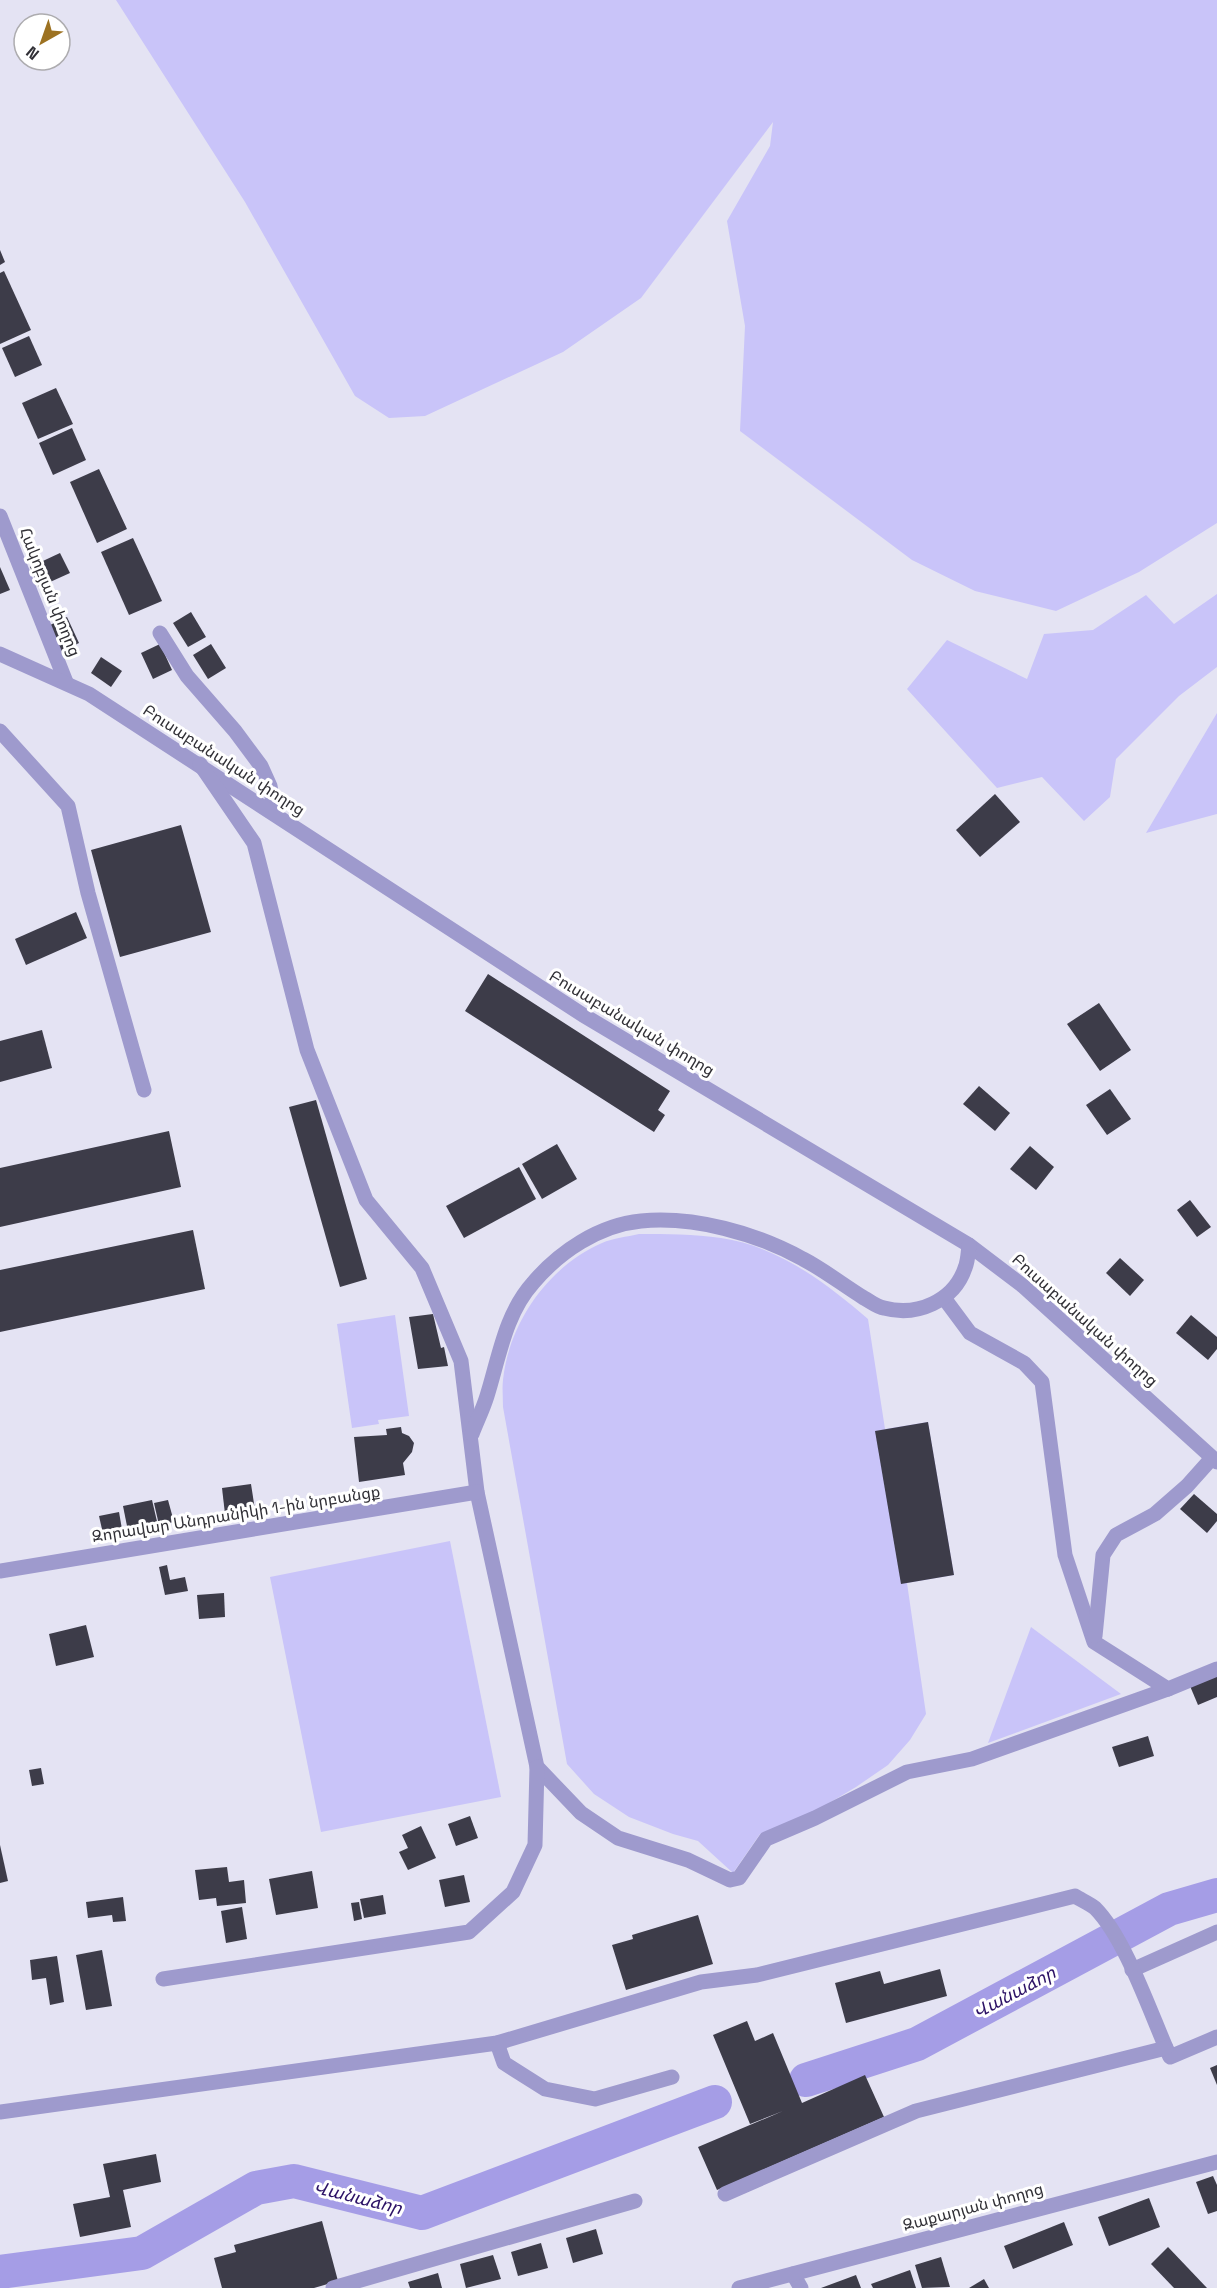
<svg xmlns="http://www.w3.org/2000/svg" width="1217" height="2288" font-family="'Space Grotesk','Noto Sans Armenian',sans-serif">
	<rect width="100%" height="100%" fill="#e4e3f3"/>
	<!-- green -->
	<g fill="#c9c4f9">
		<path d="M116,0H1217V523L1139,572L1056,611L975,591L912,560L740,431L745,326L727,221L770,146L773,122L641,298L563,352L425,416L389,418L355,396L245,202Z"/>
		<path d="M1217,594V667L1179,696L1116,759L1110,797L1084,821L1042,777L997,788L907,689L947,640L1027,679L1044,634L1093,630L1146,595L1174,624Z"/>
		<path d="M1217,713V814L1146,833Z"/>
		<path d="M639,1234C666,1234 694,1234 721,1238C778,1246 826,1283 868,1319L885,1429L928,1422L954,1575L907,1583L926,1714L910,1740L888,1765L856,1787L814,1812L760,1834L733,1873L698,1841L673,1834L629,1817L594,1794L567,1764L503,1407C503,1398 502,1388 503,1380C509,1322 549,1266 602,1243C613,1238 627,1237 639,1234Z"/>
		<path d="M395,1315L409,1416L378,1420L379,1424L352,1428L337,1324Z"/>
		<path d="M450,1541L501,1797L321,1832L270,1577Z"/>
		<path d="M1031,1627L1121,1694L988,1743Z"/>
	</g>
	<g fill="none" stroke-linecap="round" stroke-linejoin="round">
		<!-- river -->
		<g stroke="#a59de6" stroke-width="34">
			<path d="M806,2080L917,2044L1169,1909L1217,1895"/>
			<path d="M0,2272L142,2253L256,2188L294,2181L422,2213L715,2102"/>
		</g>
	</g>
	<!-- building -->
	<g fill="#3d3c49">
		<path d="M0,250L5,262L0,265Z"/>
		<path d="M4,271L31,330L0,344V273Z"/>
		<path d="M29,336L42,365L15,377L2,348Z"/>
		<path d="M56,388L73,424L38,439L22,403Z"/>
		<path d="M72,428L86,460L53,475L39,443Z"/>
		<path d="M99,469L127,529L97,543L70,482Z"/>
		<path d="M133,538L162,601L129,615L101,552Z"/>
		<path d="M60,553L70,573L39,587L30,567Z"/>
		<path d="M0,567L10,590L0,594Z"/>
		<path d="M191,612L206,637L188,647L173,623Z"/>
		<path d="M67,617L79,643L60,652L48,626Z"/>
		<path d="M160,644L172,670L153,679L141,653Z"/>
		<path d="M211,644L226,668L208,679L193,655Z"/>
		<path d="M101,657L122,671L111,687L91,673Z"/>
		<path d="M995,794L1020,822L980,857L956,830Z"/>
		<path d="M181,825L211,932L120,957L91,850Z"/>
		<path d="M76,912L87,938L26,965L15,939Z"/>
		<path d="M488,974L670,1091L658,1110L665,1115L654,1132L465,1011Z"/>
		<path d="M1099,1003L1131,1050L1100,1071L1067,1024Z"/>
		<path d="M42,1030L52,1068L0,1082V1041Z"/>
		<path d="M979,1086L1010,1113L995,1131L963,1104Z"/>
		<path d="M1110,1089L1131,1119L1107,1135L1086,1105Z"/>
		<path d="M316,1100L367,1279L340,1287L289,1107Z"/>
		<path d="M169,1131L181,1187L0,1227V1168Z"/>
		<path d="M557,1144L577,1179L542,1199L522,1164Z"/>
		<path d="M1030,1146L1054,1167L1036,1190L1010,1169Z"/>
		<path d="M519,1167L536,1199L464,1238L446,1206Z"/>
		<path d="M1190,1200L1211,1227L1197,1237L1177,1210Z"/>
		<path d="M193,1230L205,1289L0,1332V1270Z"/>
		<path d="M1120,1258L1144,1280L1130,1296L1106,1273Z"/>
		<path d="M433,1314L441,1348L444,1347L448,1366L418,1369L409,1317Z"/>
		<path d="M1191,1315L1217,1337V1349L1208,1360L1176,1333Z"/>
		<path d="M928,1422L954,1575L901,1584L875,1431Z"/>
		<path d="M401,1427L402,1433L409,1436L414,1443L412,1452L403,1463L405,1475L359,1482L354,1437L387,1435L386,1429Z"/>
		<path d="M251,1484L255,1510L225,1514L222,1488Z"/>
		<path d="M1194,1494L1217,1514V1521L1207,1533L1180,1509Z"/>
		<path d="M152,1500L159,1530L129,1536L123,1506Z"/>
		<path d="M168,1500L174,1522L159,1525L154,1503Z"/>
		<path d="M119,1512L123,1535L104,1538L99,1516Z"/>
		<path d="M167,1565L170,1580L185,1577L188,1591L165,1595L159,1567Z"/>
		<path d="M224,1593L225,1617L199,1619L197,1595Z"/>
		<path d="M86,1625L94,1657L56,1666L49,1634Z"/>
		<path d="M1217,1675V1697L1198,1705L1190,1686Z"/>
		<path d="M1148,1736L1154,1756L1119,1767L1112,1747Z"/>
		<path d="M41,1768L44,1784L32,1786L29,1770Z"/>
		<path d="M470,1816L478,1838L456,1846L448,1824Z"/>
		<path d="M421,1826L436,1858L408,1870L399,1852L408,1848L402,1835Z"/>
		<path d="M0,1845L8,1881L0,1883Z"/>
		<path d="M227,1867L229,1882L244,1880L246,1903L217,1906L216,1898L199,1900L195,1870Z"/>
		<path d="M312,1871L318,1908L276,1915L269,1879Z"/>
		<path d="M464,1875L470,1902L445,1907L439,1880Z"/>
		<path d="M383,1895L386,1914L364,1918L360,1899Z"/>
		<path d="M123,1897L126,1921L113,1922L112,1915L88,1918L86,1902Z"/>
		<path d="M359,1902L362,1919L354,1921L351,1903Z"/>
		<path d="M242,1907L247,1939L226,1943L221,1911Z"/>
		<path d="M698,1915L713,1964L626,1990L612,1945L633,1939L632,1935Z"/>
		<path d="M102,1950L112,2006L86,2010L76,1955Z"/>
		<path d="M57,1956L64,2002L50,2005L46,1978L32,1980L30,1960Z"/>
		<path d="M940,1969L947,1996L846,2023L835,1983L880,1971L884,1984Z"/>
		<path d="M747,2021L755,2041L773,2033L802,2103L865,2075L884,2117L717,2190L698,2147L783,2111L750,2124L713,2035Z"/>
		<path d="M1217,2065V2085L1210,2068Z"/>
		<path d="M156,2154L161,2182L123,2190L131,2227L80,2237L73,2204L110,2197L103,2164Z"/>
		<path d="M1213,2176L1217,2185V2211L1208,2214L1196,2182Z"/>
		<path d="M1149,2198L1160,2227L1109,2246L1098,2217Z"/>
		<path d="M322,2221L338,2281L314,2288H222L214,2258L236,2252L234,2245Z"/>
		<path d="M1064,2222L1073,2245L1013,2269L1004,2246Z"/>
		<path d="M596,2229L603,2254L573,2263L566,2238Z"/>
		<path d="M541,2243L548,2268L518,2276L511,2252Z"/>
		<path d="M1168,2247L1207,2288H1174L1151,2264Z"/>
		<path d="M493,2255L501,2279L466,2288L460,2264Z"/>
		<path d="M941,2257L950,2287L922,2288L915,2265Z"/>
		<path d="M910,2270L916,2288H873L871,2284Z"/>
		<path d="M438,2273L442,2288H410L408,2282Z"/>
		<path d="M856,2275L861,2288H821Z"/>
		<path d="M984,2279L989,2288H969Z"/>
	</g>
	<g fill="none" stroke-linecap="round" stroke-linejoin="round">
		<!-- minor -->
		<g stroke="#9e9acd" stroke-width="15">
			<path d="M0,516L66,682"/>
			<path d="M160,633L187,676L235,731L261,766L270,786L275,814"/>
			<path d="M0,654L89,694L583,1015L969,1245L1023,1286L1217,1462"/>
			<path d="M0,731L68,806L88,893L144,1090"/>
			<path d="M200,764L254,843L307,1050L366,1200L422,1268L461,1361L477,1492L537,1767L581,1813L618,1838L688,1860L730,1880L739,1878L766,1839L815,1818L907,1772L972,1759L1168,1689"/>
			<path d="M944,1298L970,1333L1024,1363L1042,1382L1065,1555L1094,1642L1168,1689L1217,1669"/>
			<path d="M472,1434C477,1421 483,1409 487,1396C499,1358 505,1314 533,1283C559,1252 599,1225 641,1221C694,1216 756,1233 803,1259C824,1270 843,1285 864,1298C870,1301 877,1307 884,1308C917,1317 954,1301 965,1268C968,1261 968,1253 969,1245"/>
			<path d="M0,1571L477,1492"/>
			<path d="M1095,1636L1103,1555L1116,1535L1155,1514L1187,1486L1212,1458"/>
			<path d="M1132,1970L1217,1932"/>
			<path d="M163,1979L469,1932L513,1892L535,1845L537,1767"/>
			<path d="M497,2043L504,2063L545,2089L595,2099L672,2077"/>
			<path d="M0,2112L497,2043L701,1982L757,1975L1075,1896C1081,1900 1089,1903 1095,1908C1126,1939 1151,2015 1170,2057L1217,2037"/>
			<path d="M725,2194L916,2111L1166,2048"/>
			<path d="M793,2274L801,2288"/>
			<path d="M333,2288L635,2201"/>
			<path d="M739,2288L1217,2162"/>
		</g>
	</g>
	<g text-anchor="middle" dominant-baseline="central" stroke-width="6" stroke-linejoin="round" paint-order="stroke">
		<!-- street labels -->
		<g font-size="16" fill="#313036" stroke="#fff">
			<text transform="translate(50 592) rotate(68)">Հակոբյան փողոց</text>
			<text transform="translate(224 760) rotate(33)">Բուսաբանական փողոց</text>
			<text transform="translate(632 1023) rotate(31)">Բուսաբանական փողոց</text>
			<text transform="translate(1085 1320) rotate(42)">Բուսաբանական փողոց</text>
			<text transform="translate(236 1514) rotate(-9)">Զորավար Անդրանիկի 1-ին նրբանցք</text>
			<text transform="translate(973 2207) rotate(-15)">Զաքարյան փողոց</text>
		</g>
		<!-- water labels -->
		<g font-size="18" font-style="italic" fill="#2b1165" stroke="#fff">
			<text transform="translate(1014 1992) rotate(-28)">Վանաձոր</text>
			<text transform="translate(358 2197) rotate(14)">Վանաձոր</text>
		</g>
	</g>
	<!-- north arrow -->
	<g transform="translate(42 42) rotate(220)"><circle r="28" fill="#ffffff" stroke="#adacaf" stroke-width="1.5"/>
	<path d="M0-4.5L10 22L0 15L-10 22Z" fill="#9d7222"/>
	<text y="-9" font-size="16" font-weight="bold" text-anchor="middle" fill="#313036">N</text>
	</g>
</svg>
